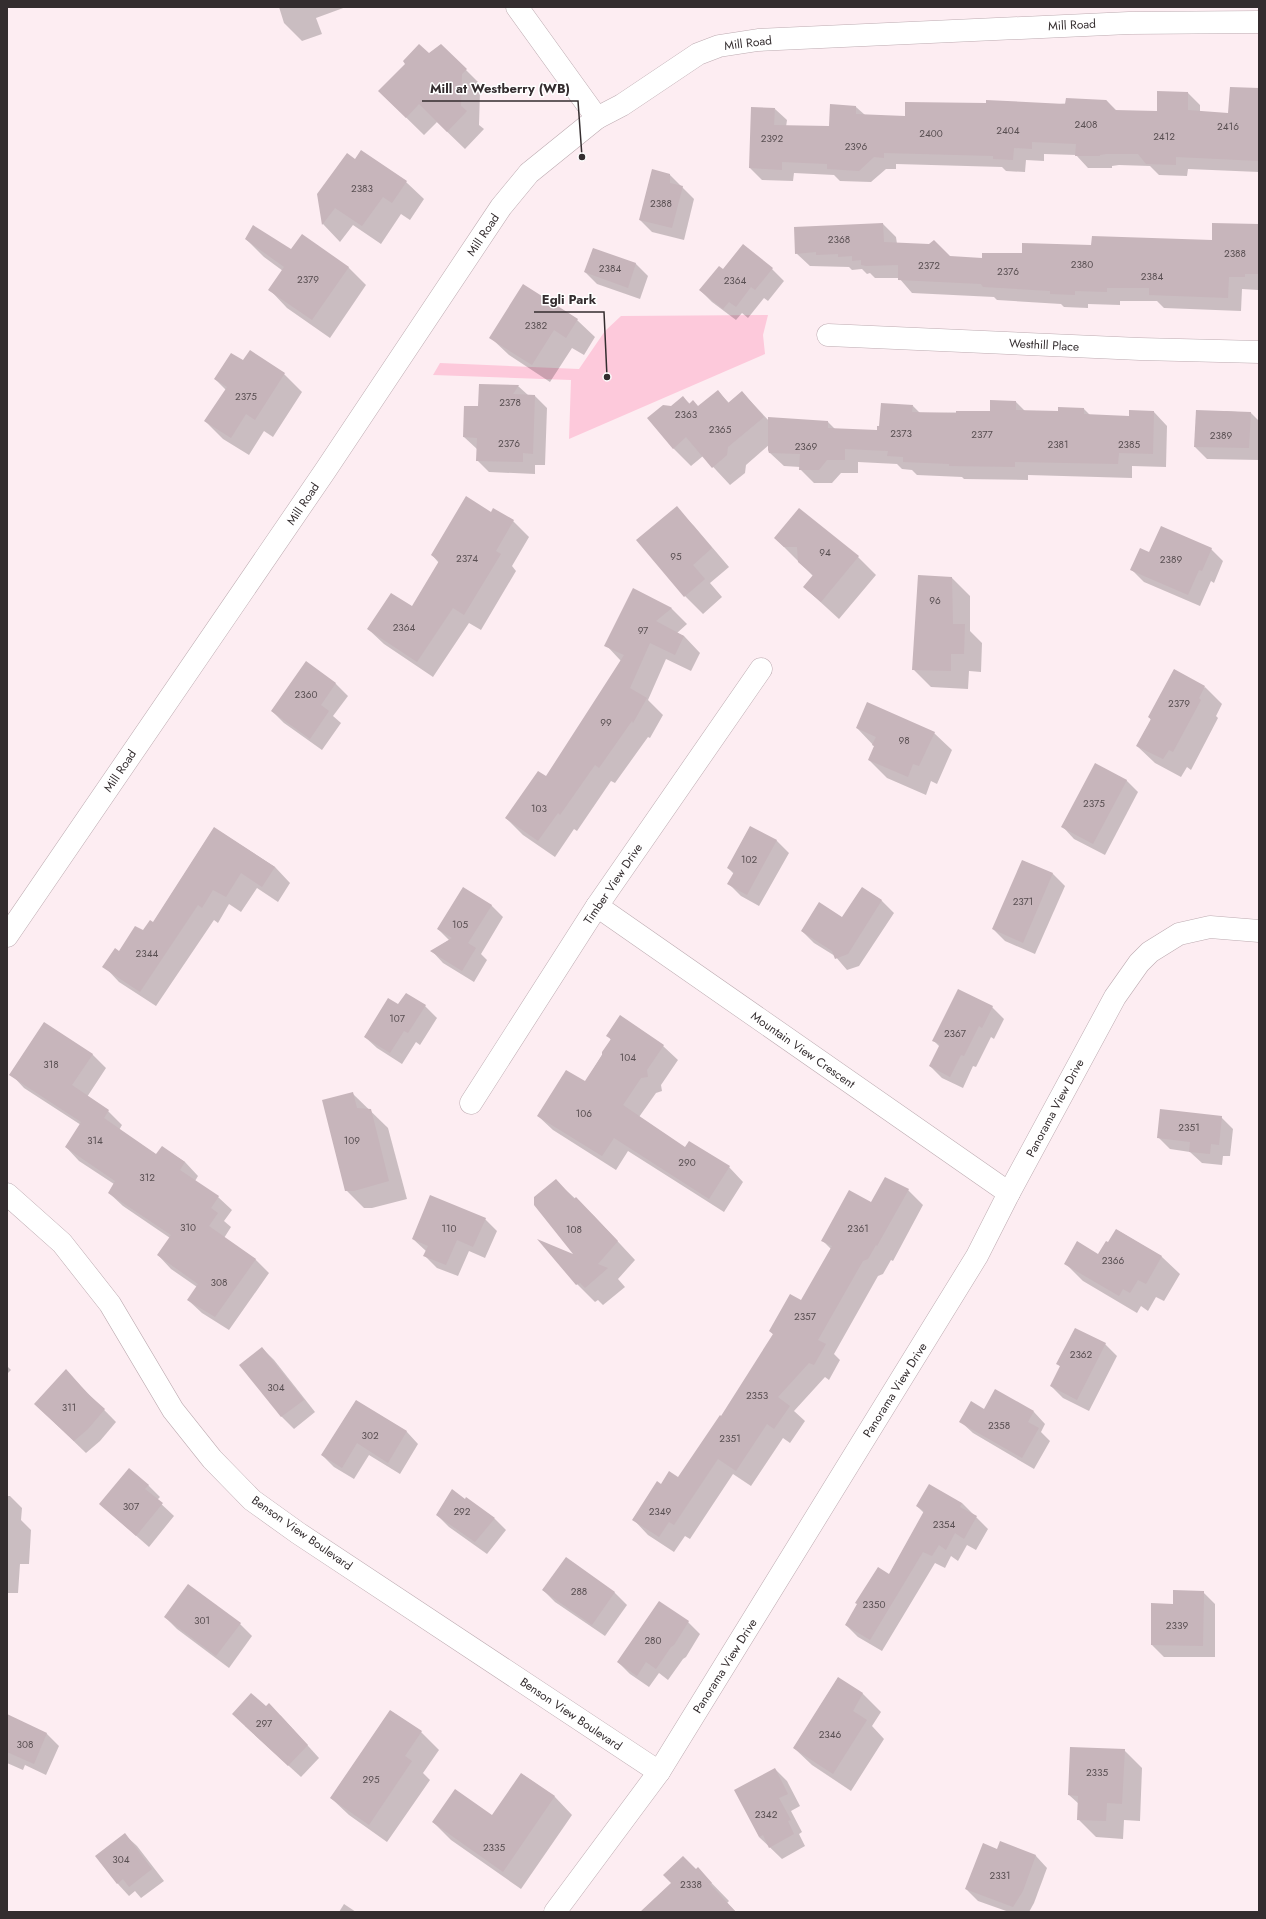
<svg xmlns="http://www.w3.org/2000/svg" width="1266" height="1919" font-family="Jost,sans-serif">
	<rect width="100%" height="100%" fill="#fdedf2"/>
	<!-- green -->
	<path fill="#fdc9db" d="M621,316L768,315L763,335L765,354L569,439L571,380L433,375L440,363L579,369L605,331Z"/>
	<!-- shadow -->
	<g fill="#0003">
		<path d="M279,7H346L316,18L322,34L302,41L284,23Z"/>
		<path d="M441,45L484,88L480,92L479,125L484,129L465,149L437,122L424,135L379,91Z"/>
		<path d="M1259,89V172L1188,169L1187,176L1159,175L1150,166L1119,165L1112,166V168H1088L1076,155L1044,154V161L1026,160L1025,172L1006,171L1002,167L896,164V169H886L871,182L840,181L834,175L794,173L793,181L762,180L750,168L775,109L787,120L786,127H830L856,107L865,115L906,117L1106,100L1117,111L1158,112L1188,93L1200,105V112L1229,114Z"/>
		<path d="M355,160L406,182L424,199L410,220L401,214L381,244L353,225L340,242L323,224L318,194Z"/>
		<path d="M670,175L694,199L684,240L652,232L640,220Z"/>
		<path d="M883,224L896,237L897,244L950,257L983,259L1092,246L1213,241L1259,225V287L1258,290L1242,289L1241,311L1164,308L1157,301H1120V305L1088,304V308L1064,307L1061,304L997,300L994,297L912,293L899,278H875L870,273L867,274L862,269L852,270L849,267L810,266L796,253Z"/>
		<path d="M246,239L292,250L348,267L366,285L330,338L287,308L270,290L283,271L264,257Z"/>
		<path d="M593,249L636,264L648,276L640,299L597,284L585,272Z"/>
		<path d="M772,269L784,281L768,301L764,298L748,318L742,313L736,320L712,302L700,290L723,270Z"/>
		<path d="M577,320L595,337L584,355L572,348L550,382L509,355L491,338Z"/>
		<path d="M243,362L284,374L302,392L273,437L264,431L249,455L223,439L205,421L226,390L215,379Z"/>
		<path d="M480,385L518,386L528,395L535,396L547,408L545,465H535V474L489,472L477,460V449L464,437L479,407Z"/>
		<path d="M718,391L729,403L742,392L770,422H828L835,429L878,431L880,427L913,406L920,413L991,412L1016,402L1025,411L1059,412L1084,409L1090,415L1130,417L1154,412L1167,426L1166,467L1132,466V478L1028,475V480L964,479L962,477L917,475L912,470L902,469L897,464L858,462V473H841L832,483H814L800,469V467L784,466L770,453V444L746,465L745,473L730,485L703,456L691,466L673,448L672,407L683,397L690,404L698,407Z"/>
		<path d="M1225,411L1251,413L1259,421V460L1207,459L1195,447Z"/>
		<path d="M676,508L694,526L729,567L710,583L722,597L703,614L685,596Z"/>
		<path d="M492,513L513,521L529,537L512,566L516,571L481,630L469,623L433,677L384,644L368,629L412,608L439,563L432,555Z"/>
		<path d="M775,538L858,557L876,575L839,619L804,587L813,576Z"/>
		<path d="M1211,549L1223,561L1214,583L1211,581L1200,606L1144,582L1132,570L1150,553Z"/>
		<path d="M952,578L970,596V631L982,643L981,672L969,671L968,689L931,687L913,669Z"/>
		<path d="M671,608L687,624L677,633L684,636L700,653L691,671L666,659L648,700L663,715L650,738L648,737L615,783L611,781L577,831L574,829L555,857L523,835L506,818L546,778L621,661L606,645Z"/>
		<path d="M306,663L336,684L348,696L333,716L341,723L322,750L284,723L272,711Z"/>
		<path d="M1205,687L1222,704L1216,716L1218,718L1191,770L1187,767L1181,777L1155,763L1137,746L1151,720L1149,717Z"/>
		<path d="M857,728L934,733L952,750L937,784L931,781L926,795L887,778L869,760L875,747Z"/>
		<path d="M1126,780L1138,792L1105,855L1074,839L1063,827Z"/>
		<path d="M750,827L777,841L789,853L759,906L741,896L729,884L734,874L728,868Z"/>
		<path d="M214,828L275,867L290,883L278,902L257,888L241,912L229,904L218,923L214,920L156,1006L119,982L104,966L153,923Z"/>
		<path d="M1023,861L1053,874L1065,886L1035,954L1005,941L993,929Z"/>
		<path d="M862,888L882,901L894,913L859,966L847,970L835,956L814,943L802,931L842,919Z"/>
		<path d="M491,905L503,917L481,954L487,960L474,982L443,963L432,951L449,940L438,929Z"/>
		<path d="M406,994L425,1006L437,1018L420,1045L416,1042L402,1064L377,1048L365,1037L398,1006Z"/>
		<path d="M992,1007L1004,1019L994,1039L991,1037L976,1067L973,1066L963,1088L942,1078L930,1066L940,1047L933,1040Z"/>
		<path d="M608,1036L663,1046L678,1060L661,1085L662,1091L656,1093L639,1117L685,1148L729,1167L743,1182L724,1212L628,1151L616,1170L553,1130L538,1116L585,1083L611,1040Z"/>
		<path d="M92,1054L106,1068L87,1097L108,1111L122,1125L119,1130L157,1155L162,1147L185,1162L198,1176L195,1181L218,1197L232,1210L224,1221L231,1227L224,1238L255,1259L269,1273L229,1330L202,1313L188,1300L197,1287L171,1269L158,1255L170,1238L123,1206L109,1193L114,1184L79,1161L66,1147L81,1125L24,1088L11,1074Z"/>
		<path d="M352,1093L388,1128L407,1199L372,1208H364L346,1190Z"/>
		<path d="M1221,1117L1233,1129L1230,1156H1223L1222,1165L1202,1163L1190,1152L1170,1149L1158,1137Z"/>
		<path d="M555,1180L594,1216L635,1260L618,1279L625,1287L603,1305L598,1300L595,1302L577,1284V1256Z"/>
		<path d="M908,1190L923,1205L893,1261L891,1260L883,1274L878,1276L834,1354L840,1360L829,1380L825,1377L794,1411L805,1421L790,1443L783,1438L751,1486L733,1474L690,1539L685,1536L674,1552L648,1535L633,1519L661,1486L678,1478L722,1417L774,1335L770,1331L802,1301L832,1250L822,1240L872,1203Z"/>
		<path d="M485,1219L497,1231L485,1258L469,1251L458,1276L437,1268L425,1256L426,1251L413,1239Z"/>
		<path d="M1117,1230L1162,1257L1180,1274L1164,1301L1156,1297L1148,1311L1141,1306L1137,1313L1083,1281L1065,1263L1098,1255L1109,1244Z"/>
		<path d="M1105,1344L1117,1356L1089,1411L1063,1398L1051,1386L1061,1367L1058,1364Z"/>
		<path d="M262,1348L274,1360L315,1412L294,1429L282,1417L241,1365Z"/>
		<path d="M7,1366L11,1370L7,1374Z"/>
		<path d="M66,1371L116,1422L100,1441L86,1453L35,1404Z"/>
		<path d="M356,1401L407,1432L418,1444L400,1474L369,1455L354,1479L334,1467L322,1455Z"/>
		<path d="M985,1410L1034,1412L1045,1424L1041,1432L1050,1441L1034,1469L973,1433L961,1422Z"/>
		<path d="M148,1485L160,1497L157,1500L174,1516L149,1547L100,1504Z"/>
		<path d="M7,1496H10L22,1508L21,1520L31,1530L29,1564H20L18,1593H7Z"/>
		<path d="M962,1503L988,1529L976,1550L967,1545L958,1561L951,1556L945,1568L935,1563L882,1651L858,1637L846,1625L889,1575L924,1513L917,1506Z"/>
		<path d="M437,1515L495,1519L506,1530L487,1554L449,1527Z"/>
		<path d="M566,1558L615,1593L627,1605L605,1636L555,1602L543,1590Z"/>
		<path d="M1203,1592L1215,1604V1657H1164L1152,1645V1604L1174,1605Z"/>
		<path d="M165,1617L240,1624L252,1636L229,1668L177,1629Z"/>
		<path d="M688,1622L700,1634L686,1657L683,1659L668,1680L659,1673L649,1687L630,1674L618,1662Z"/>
		<path d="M838,1678L863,1694L881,1712L872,1726L884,1739L851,1791L812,1765L794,1748Z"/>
		<path d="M266,1708L281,1716L319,1758L301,1777L245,1726Z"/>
		<path d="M391,1711L421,1732L439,1750L423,1773L430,1780L387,1842L349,1815L331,1798Z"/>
		<path d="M7,1716L47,1734L59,1746L46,1775L25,1765L23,1770L7,1763Z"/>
		<path d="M1124,1750L1142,1768L1140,1821L1124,1820L1123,1839L1096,1837L1078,1819L1079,1804L1069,1795Z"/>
		<path d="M775,1769L787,1781L800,1806L791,1811L802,1832L799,1834L805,1846L782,1859L759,1837Z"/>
		<path d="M522,1774L555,1797L572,1815L521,1889L451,1840L433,1822L492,1817Z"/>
		<path d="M125,1835L137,1846L164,1881L141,1898L135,1891L129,1896L118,1884L97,1856Z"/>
		<path d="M998,1850L1036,1856L1047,1868L1034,1903L1029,1912H1009L978,1901L966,1889Z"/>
		<path d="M698,1869L729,1901L727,1903L736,1912H655Z"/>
		<path d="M344,1904L356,1912H339Z"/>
	</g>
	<!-- building -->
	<g fill="#c7b5bb">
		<path d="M419,44L429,53L441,44L467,69L462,74L461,106L467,111L447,132L419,104L406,118L378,91L405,64L403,61Z"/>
		<path d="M1230,87L1259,88V161L1176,157V165L1146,164L1138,154H1106L1100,155V156H1075L1076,144L1032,142V149L1014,148L1013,160L993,159V156L884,153V158L874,157L859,171L827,169V164L782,162V170L749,168L751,107L775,108L774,125L829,126L830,104L856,106V114L905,116V102L986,103V100L1065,104L1066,98L1106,100L1115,110L1157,111V91L1188,92V110L1228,113Z"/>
		<path d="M361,150L407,181L392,203L383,197L362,226L335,208L322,225L317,194L347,153L355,159Z"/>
		<path d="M652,169L670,174V183L683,186L672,228L639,220Z"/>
		<path d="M883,223L884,242L929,244L934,240L950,256L982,258V253H1022V243L1091,245L1092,236L1212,240V223L1259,224V274H1245V277H1229L1228,298L1149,295V288H1107V292L1075,291V295L1050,294V291L983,287L981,284L898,280V265L866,266L861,265V260L852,261V256L838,257V254L816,255V252L795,254L794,227Z"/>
		<path d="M253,225L291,249L302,234L349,267L312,320L268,290L284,267L245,239Z"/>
		<path d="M743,244L773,268L755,290L751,287L736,307L729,302L723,309L699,290L719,266L723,269Z"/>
		<path d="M593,248L636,263L628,288L584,272Z"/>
		<path d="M523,284L578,319L566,338L554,330L532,365L489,338Z"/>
		<path d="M250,350L285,373L255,420L246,414L231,438L204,421L227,387L214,379L231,353L243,360Z"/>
		<path d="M479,384L519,385L513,394L535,395L533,454L523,453V462L476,461L477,438L463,437L464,406H478Z"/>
		<path d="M718,390L728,403L742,391L764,417L728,447L727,455L712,468L686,437L673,449L647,418L663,405L671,406L683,396L689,404L693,400L698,406Z"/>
		<path d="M990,400L1016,401V410L1058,411V407L1084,408V414L1129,416V410L1154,411L1153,454L1119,453L1118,464L1015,462V467L949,466V464L903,462V457L887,456L888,451L845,449V460H827L819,470H799L800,454L769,453L768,450V417L828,421V428L877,430V426H879L881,403L913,405L912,412L956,413V411H990Z"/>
		<path d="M1196,410L1251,412L1249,448L1194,447Z"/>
		<path d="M466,496L491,512L493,508L514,520L496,551L501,554L464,615L453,608L417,662L367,629L391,593L412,606L439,561L431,555Z"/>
		<path d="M677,506L712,548L693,565L705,579L684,597L636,540Z"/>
		<path d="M799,508L859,556L821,602L803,587L813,575L798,562L797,547H784L774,538Z"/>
		<path d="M1161,526L1212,548L1202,571L1199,570L1188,595L1130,570L1140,548L1149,552Z"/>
		<path d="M918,575L952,577L953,624H965L964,654H951V671L912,670Z"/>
		<path d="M633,588L672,608L656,621L684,636L675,655L650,643L630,688L647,698L633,723L632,721L599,768L595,765L560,815L558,813L538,841L505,818L538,771L546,776L624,655L604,646Z"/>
		<path d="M306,661L336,683L321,705L329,711L310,739L271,711Z"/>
		<path d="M1174,669L1205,686L1199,698L1201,700L1173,752L1169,750L1163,759L1136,746L1151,719L1148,717Z"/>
		<path d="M867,702L935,732L919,766L913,764L908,777L868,760L874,746L872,745L876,737L856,728Z"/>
		<path d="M1095,763L1127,780L1093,844L1061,827Z"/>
		<path d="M750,826L777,840L747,895L727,884L734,872L727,868Z"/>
		<path d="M214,827L275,867L262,887L241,873L226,897L213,890L202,908L198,905L140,992L102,967L115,948L119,951L135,926L143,930L150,920L153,922Z"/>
		<path d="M1022,860L1053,873L1023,943L992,929Z"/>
		<path d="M463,887L492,905L468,943L476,948L462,971L430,951L452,938L437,929Z"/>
		<path d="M862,887L882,900L848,954L835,959L832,951L801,931L819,902L842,917Z"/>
		<path d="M958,989L993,1006L982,1028L979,1026L964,1056L961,1055L950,1077L929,1066L940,1044L932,1041Z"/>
		<path d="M406,993L426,1005L408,1033L404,1031L390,1053L364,1037L388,998L398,1004Z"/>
		<path d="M620,1015L664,1045L647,1070L648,1077L641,1078L623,1105L685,1147L689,1141L730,1166L709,1199L614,1138L602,1156L537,1116L566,1070L585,1081L602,1055V1052L611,1039L606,1036Z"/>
		<path d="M44,1022L93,1054L72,1085L109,1110L104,1118L156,1154L162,1146L185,1162L180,1170L219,1196L211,1208L218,1213L209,1226L256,1259L215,1317L187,1300L198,1284L157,1255L171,1235L108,1193L115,1181L65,1147L81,1122L9,1075Z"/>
		<path d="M353,1092L357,1108L371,1109L389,1181L354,1191H345L322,1100Z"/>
		<path d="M1160,1109L1222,1116L1219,1145L1211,1144L1210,1154L1189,1152L1190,1142L1157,1138Z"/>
		<path d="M885,1177L909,1189L877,1246L876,1245L868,1259L863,1261L818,1340L826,1344L814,1365L809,1363L778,1397L790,1406L774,1429L767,1424L736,1471L718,1459L674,1525L669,1522L659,1537L632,1520L657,1481L661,1484L669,1471L678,1477L720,1415L721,1416L773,1334L769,1331L790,1294L801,1300L832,1246L821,1241L849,1190L871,1202Z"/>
		<path d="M556,1179L574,1199L576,1197L618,1241L598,1264L608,1268L585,1288L580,1283L576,1285L537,1239L573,1254L534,1205V1197Z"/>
		<path d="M430,1195L486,1218L473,1247L457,1240L446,1265L423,1256L428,1246L412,1239Z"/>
		<path d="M1116,1229L1162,1256L1146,1284L1138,1280L1130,1293L1123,1289L1119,1296L1064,1264L1077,1241L1098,1254L1106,1241L1108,1242Z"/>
		<path d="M1075,1328L1106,1343L1077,1400L1050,1386L1060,1366L1056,1364Z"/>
		<path d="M262,1347L304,1400L281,1417L239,1365Z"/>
		<path d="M66,1369L88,1394L105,1409L88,1429L74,1441L34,1404Z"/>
		<path d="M995,1389L1034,1411L1028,1422L1039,1428L1022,1458L959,1422L971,1401L984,1409Z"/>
		<path d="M356,1400L407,1431L388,1463L357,1443L342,1468L321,1455Z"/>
		<path d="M129,1468L149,1485L145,1489L163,1503L136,1536L99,1504Z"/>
		<path d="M929,1484L962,1503L960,1507L977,1516L964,1539L955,1533L946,1550L939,1545L932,1556L923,1552L870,1640L845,1625L857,1604L855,1603L878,1567L889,1574L924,1511L916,1506Z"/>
		<path d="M452,1489L465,1499L466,1497L495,1518L475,1542L436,1515Z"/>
		<path d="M566,1557L615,1592L592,1625L542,1590Z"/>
		<path d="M188,1584L241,1623L216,1656L164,1617Z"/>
		<path d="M1173,1590L1204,1591L1203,1646L1151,1645V1603L1173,1604Z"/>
		<path d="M659,1601L689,1621L674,1645L671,1647L656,1669L646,1662L637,1676L617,1662Z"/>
		<path d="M838,1677L863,1693L853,1711L867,1720L833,1774L793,1748Z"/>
		<path d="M251,1693L266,1706L269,1703L308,1745L288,1766L232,1714Z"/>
		<path d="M390,1710L422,1731L405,1756L412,1761L369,1825L330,1798Z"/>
		<path d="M7,1714L47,1733L34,1764L7,1752Z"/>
		<path d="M1070,1747L1125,1749L1122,1804L1107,1803L1106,1821L1077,1820L1078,1796L1068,1795Z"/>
		<path d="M775,1768L788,1794L779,1798L791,1820L788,1821L794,1834L769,1848L763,1835L759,1837L734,1790Z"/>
		<path d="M521,1773L555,1796L503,1872L432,1822L455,1789L492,1815Z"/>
		<path d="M125,1833L152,1869L129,1887L123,1879L117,1884L95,1856Z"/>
		<path d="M1000,1841L1036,1855L1023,1891L1013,1907L965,1889L983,1843L997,1849Z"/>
		<path d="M683,1856L696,1869L698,1867L712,1883L710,1884L736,1912H640L671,1883L663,1875Z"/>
	</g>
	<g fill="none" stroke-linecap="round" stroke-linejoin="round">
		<defs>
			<g id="street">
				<path d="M517,7L597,118"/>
				<path d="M828,335L1140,349L1259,352"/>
				<path d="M597,906L1009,1193"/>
				<path d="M7,936L325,471L501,207L529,173L597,118L622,105L698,54L719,46L758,40L1129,23L1259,22"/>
				<path d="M471,1103L597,906L761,669"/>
				<path d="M7,1194L62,1243L110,1304L173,1410L212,1459L252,1500L298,1533L659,1772"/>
				<path d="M555,1912L659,1772L977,1256L1009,1193L1115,997L1139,963L1150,952L1179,934L1210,927L1259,931"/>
			</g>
		</defs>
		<!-- street casing -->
		<use href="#street" stroke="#bdabb1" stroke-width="23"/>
		<!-- street -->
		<use href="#street" stroke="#fff" stroke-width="22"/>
	</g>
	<g text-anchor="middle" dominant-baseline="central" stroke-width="3" stroke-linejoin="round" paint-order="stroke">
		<!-- number labels -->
		<g font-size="10" fill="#594f52">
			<text x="1086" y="124">2408</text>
			<text x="1228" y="126">2416</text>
			<text x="1008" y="130">2404</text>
			<text x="931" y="133">2400</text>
			<text x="1164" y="136">2412</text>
			<text x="772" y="138">2392</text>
			<text x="856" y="146">2396</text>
			<text x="362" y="188">2383</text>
			<text x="661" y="203">2388</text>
			<text x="839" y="239">2368</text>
			<text x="1235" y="253">2388</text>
			<text x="1082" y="264">2380</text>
			<text x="929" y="265">2372</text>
			<text x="610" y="268">2384</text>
			<text x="1008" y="271">2376</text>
			<text x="1152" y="276">2384</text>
			<text x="308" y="279">2379</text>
			<text x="735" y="280">2364</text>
			<text x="536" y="325">2382</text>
			<text x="246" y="396">2375</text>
			<text x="510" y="402">2378</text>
			<text x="686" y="414">2363</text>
			<text x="720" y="429">2365</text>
			<text x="901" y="433">2373</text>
			<text x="982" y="434">2377</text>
			<text x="1221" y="435">2389</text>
			<text x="509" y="443">2376</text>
			<text x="1058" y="444">2381</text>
			<text x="1129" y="444">2385</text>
			<text x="806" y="446">2369</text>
			<text x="825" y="552">94</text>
			<text x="676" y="556">95</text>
			<text x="467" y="558">2374</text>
			<text x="1171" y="559">2389</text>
			<text x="935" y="600">96</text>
			<text x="404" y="627">2364</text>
			<text x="643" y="630">97</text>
			<text x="306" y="694">2360</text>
			<text x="1179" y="703">2379</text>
			<text x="606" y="722">99</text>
			<text x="904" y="740">98</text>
			<text x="1094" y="803">2375</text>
			<text x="539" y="808">103</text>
			<text x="749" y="859">102</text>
			<text x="1023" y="901">2371</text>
			<text x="460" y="924">105</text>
			<text x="147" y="953">2344</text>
			<text x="397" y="1018">107</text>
			<text x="955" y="1033">2367</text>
			<text x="628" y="1057">104</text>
			<text x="51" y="1064">318</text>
			<text x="584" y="1113">106</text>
			<text x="1189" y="1127">2351</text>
			<text x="95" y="1140">314</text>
			<text x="352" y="1140">109</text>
			<text x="687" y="1162">290</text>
			<text x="147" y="1177">312</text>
			<text x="188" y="1227">310</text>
			<text x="449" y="1228">110</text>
			<text x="858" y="1228">2361</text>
			<text x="574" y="1229">108</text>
			<text x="1113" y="1260">2366</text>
			<text x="219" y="1282">308</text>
			<text x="805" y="1316">2357</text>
			<text x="1081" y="1354">2362</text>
			<text x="276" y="1387">304</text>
			<text x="757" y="1395">2353</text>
			<text x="69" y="1407">311</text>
			<text x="999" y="1425">2358</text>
			<text x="370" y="1435">302</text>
			<text x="730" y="1438">2351</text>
			<text x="131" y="1506">307</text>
			<text x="462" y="1511">292</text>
			<text x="660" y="1511">2349</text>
			<text x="944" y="1524">2354</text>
			<text x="579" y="1591">288</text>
			<text x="874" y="1604">2350</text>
			<text x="202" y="1620">301</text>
			<text x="1177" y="1625">2339</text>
			<text x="653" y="1640">280</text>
			<text x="264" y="1723">297</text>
			<text x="830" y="1734">2346</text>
			<text x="25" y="1744">308</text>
			<text x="1097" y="1772">2335</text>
			<text x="371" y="1779">295</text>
			<text x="766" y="1814">2342</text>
			<text x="494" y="1847">2335</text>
			<text x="121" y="1859">304</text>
			<text x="1000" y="1875">2331</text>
			<text x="691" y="1884">2338</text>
		</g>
		<!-- street labels -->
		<g font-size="12" fill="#342d2f" stroke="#fff">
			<text transform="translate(1072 25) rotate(-3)">Mill Road</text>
			<text transform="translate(748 43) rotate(-7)">Mill Road</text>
			<text transform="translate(483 235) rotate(-56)">Mill Road</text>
			<text transform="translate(1044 345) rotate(3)">Westhill Place</text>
			<text transform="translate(303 504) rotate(-56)">Mill Road</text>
			<text transform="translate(120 771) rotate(-56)">Mill Road</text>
			<text transform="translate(613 884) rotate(-56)">Timber View Drive</text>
			<text transform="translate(803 1050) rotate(35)">Mountain View Crescent</text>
			<text transform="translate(1055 1108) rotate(-62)">Panorama View Drive</text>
			<text transform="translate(895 1390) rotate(-58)">Panorama View Drive</text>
			<text transform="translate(302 1533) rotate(35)">Benson View Boulevard</text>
			<text transform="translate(725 1666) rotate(-58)">Panorama View Drive</text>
			<text transform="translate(571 1714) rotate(34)">Benson View Boulevard</text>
		</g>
	</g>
	<!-- callouts -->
	<path fill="none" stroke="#342d2f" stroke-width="1.5" d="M582 157L578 101H422M607 377L604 312H534"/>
	<g fill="#342d2f" stroke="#fff" stroke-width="1.5">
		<circle cx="582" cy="157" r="4"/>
		<circle cx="607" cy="377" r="4"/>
	</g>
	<g font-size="13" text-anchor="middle" font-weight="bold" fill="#342d2f" stroke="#fff" stroke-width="3" stroke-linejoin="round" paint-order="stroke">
		<text x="500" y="93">Mill at Westberry (WB)</text>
		<text x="569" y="304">Egli Park</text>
	</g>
	<!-- border -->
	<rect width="1266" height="1919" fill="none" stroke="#342d2f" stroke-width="16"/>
</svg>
